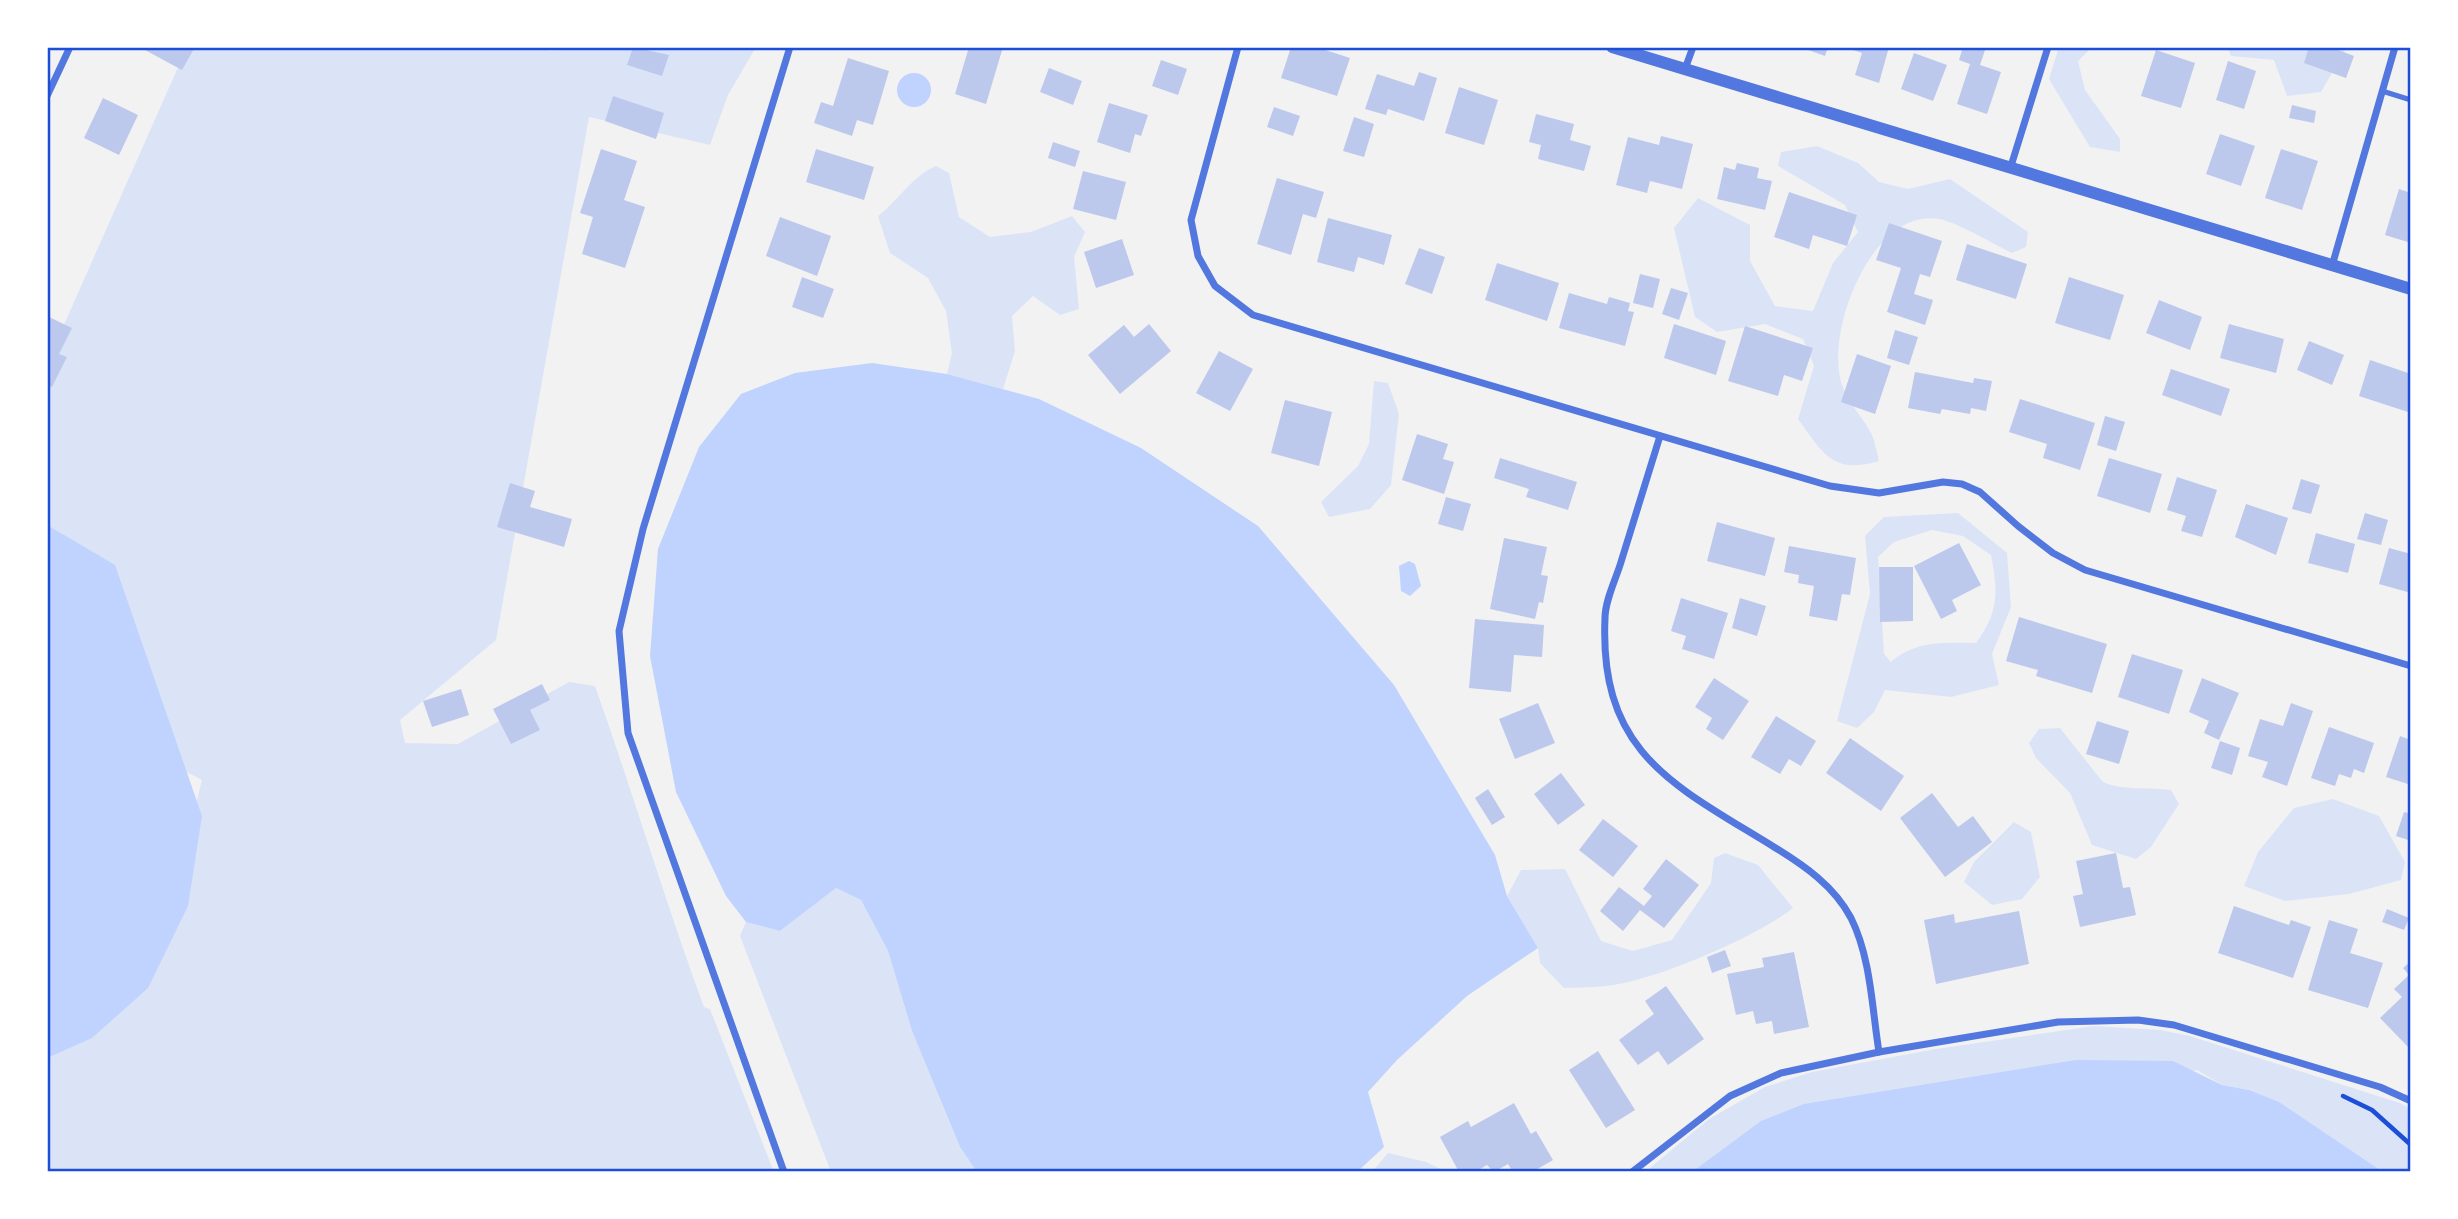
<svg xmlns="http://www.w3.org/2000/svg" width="2458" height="1219" font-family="Helvetica,sans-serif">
	<rect width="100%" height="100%" fill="#f2f2f2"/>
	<!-- green -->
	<g fill="#dbe4f7" fill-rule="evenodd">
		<path d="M187,47H538L552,51L557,47H756L728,95L710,145L589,117L496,640L400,720L405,743L458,744L569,682L595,686C633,793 665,901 704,1007L710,1009L774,1172H47V837L183,857L202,780L128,741L47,686V363Z"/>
		<path d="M2059,47H2092L2078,61L2085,90L2120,139V152L2090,147L2049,79Z"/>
		<path d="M2227,47H2347L2321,92L2287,96L2274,60L2231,56Z"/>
		<path d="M1817,146L1858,163L1879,182L1908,189L1950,179L2028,232L2026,247L2012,253C1993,244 1957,222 1939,219C1872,207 1824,333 1842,385C1848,403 1864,418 1872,435C1875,443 1877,453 1879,461C1832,475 1823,453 1798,419L1814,366L1803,339L1765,324L1717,332L1695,317L1674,228L1698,198L1750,225V261L1775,306L1813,311L1833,263L1858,232L1845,205L1778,166L1781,152Z"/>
		<path d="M936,166L949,173L959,217L990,237L1031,232L1072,216L1085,232L1074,257L1079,309L1060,315L1033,296L1012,316L1015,351L1003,389L947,374L952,353L946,311L928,278L890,253L878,216C899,200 912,176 936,166Z"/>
		<path d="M1374,381L1388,383L1399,414L1391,485L1370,509L1329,517L1321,502L1358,466L1369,444Z"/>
		<path d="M1958,513L2007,553L2011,607L1992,654L1999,685L1951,697L1885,690L1874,712L1857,728L1837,721L1870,594L1865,536L1884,517ZM1932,530L1963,536L1991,555C1998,592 1999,612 1976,643C1943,643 1917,640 1891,662L1884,654L1878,557L1894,542Z"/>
		<path d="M2060,728L2102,781C2117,791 2151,787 2171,790L2179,804L2151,847L2136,859L2092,845L2070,793L2036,758L2029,743L2039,729Z"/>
		<path d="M2333,799L2379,816L2405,862L2401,880L2349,894L2285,901L2244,886L2258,852L2294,808Z"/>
		<path d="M2014,822L2031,832L2040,877L2022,899L1992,905L1964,882L1974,862Z"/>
		<path d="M1725,853L1758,865L1793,908C1756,937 1660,978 1613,985C1597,988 1580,987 1564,988L1540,963L1538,948L1507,896L1521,870L1565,869L1601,941L1633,951L1672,940L1711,883L1714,858Z"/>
		<path d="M836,888L861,900L888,951L912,1031L960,1147L977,1172H831L740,936L746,922L780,931Z"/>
		<path d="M2094,1026L2160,1030L2190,1036L2400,1103L2411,1109V1172H2383L2249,1090L2222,1085L2197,1070L1711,1159L1692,1172H1645L1709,1119L1765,1087L1812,1072L1936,1049Z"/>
		<path d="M1388,1153L1426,1162L1447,1172H1372Z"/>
	</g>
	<!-- water -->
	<g fill="#bfd3fe">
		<circle cx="914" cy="90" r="17"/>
		<path d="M872,363L947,374L1039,399L1141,448L1258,526L1394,685L1495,855L1507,896L1538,948L1467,996L1397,1060L1368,1092L1384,1147L1357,1172H977L960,1147L912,1031L888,951L861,900L836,888L780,931L746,922L726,896L676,792L650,656L658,549L699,447L741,394L795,373Z"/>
		<path d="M47,525L115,565L202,816L188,906L148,988L92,1038L47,1058Z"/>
		<path d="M1409,561L1415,564L1421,586L1410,596L1401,591L1399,566Z"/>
		<path d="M2076,1060L2173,1061L2222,1085L2249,1090L2279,1102L2383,1172H1692L1761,1121L1804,1104Z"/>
	</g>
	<!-- building -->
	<g fill="#bdc9ec">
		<path d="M147,47H195L182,70L145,50Z"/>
		<path d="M633,47L669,55L662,76L627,65Z"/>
		<path d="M969,47H1003L986,104L955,94Z"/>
		<path d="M1291,47H1316L1350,58L1337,96L1281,78Z"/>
		<path d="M1800,47H1828L1825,56Z"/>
		<path d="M1854,47H1889L1879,83L1855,75L1862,53L1853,50Z"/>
		<path d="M1963,47H1986L1980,65L2001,72L1987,114L1957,104L1970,64L1959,60Z"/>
		<path d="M2309,47H2330L2354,56L2346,78L2304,63Z"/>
		<path d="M2156,50L2195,63L2181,108L2141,96Z"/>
		<path d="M1914,53L1947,65L1933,101L1901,89Z"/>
		<path d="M848,58L889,71L873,125L857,120L852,136L814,123L821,102L833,106Z"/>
		<path d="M1161,60L1187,69L1178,95L1152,86Z"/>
		<path d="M2228,61L2256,71L2244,109L2216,100Z"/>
		<path d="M1049,68L1082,81L1073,105L1040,92Z"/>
		<path d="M1419,72L1437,78L1424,121L1388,109L1386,115L1365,109L1377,74L1414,86Z"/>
		<path d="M1459,87L1498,100L1484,145L1445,133Z"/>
		<path d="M613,96L664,113L656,139L605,121Z"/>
		<path d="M103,98L138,115L119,155L84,138Z"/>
		<path d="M1109,103L1148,115L1141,136L1135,134L1130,153L1097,142Z"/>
		<path d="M2292,105L2316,111L2314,123L2289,118Z"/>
		<path d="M1274,107L1300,116L1293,136L1267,127Z"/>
		<path d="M1536,114L1574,124L1570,140L1591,146L1584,171L1538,159L1541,145L1529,142Z"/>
		<path d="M1354,117L1374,124L1364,157L1343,151Z"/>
		<path d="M2220,134L2255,146L2241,186L2206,174Z"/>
		<path d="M1661,136L1693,144L1682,189L1650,181L1647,193L1616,185L1628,137L1659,145Z"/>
		<path d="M1053,142L1080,151L1075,167L1048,158Z"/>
		<path d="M601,149L637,161L624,200L645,207L625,268L582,254L593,217L580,213Z"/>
		<path d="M816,149L874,167L864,200L806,182Z"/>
		<path d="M2281,149L2318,161L2302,210L2265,198Z"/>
		<path d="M1737,163L1759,168L1757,178L1772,181L1765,210L1717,199L1724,167L1735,170Z"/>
		<path d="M1083,171L1126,182L1116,220L1073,209Z"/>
		<path d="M1277,178L1324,192L1316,218L1303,214L1291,255L1257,244Z"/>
		<path d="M2399,189L2411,193V243L2385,235Z"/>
		<path d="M1789,192L1857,215L1847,246L1813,235L1809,249L1774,237Z"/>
		<path d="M780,217L831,236L817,276L766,256Z"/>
		<path d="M1328,218L1392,235L1384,265L1358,257L1354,272L1317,262Z"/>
		<path d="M1889,223L1942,241L1930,277L1920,274L1914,294L1933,300L1925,325L1887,312L1901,268L1876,260Z"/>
		<path d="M1122,239L1134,275L1096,288L1084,252Z"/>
		<path d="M1967,244L2027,264L2016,299L1956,280Z"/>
		<path d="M1419,248L1445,257L1432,294L1405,284Z"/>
		<path d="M1497,263L1559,283L1547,321L1485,300Z"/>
		<path d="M1640,274L1660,279L1653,308L1633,303Z"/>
		<path d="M802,277L834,289L823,318L792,307Z"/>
		<path d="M2069,277L2124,295L2110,340L2055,323Z"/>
		<path d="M1671,288L1688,293L1679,320L1662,314Z"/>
		<path d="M1569,293L1607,304L1609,297L1630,303L1628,311L1634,312L1625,346L1559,328Z"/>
		<path d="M2159,300L2202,317L2190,350L2146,333Z"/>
		<path d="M47,316L72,328L59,354L67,357L52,387L47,385Z"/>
		<path d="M1149,324L1171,351L1120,394L1088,355L1124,325L1134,337Z"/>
		<path d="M1674,324L1726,341L1716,375L1664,358Z"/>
		<path d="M2229,324L2284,339L2276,373L2220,358Z"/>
		<path d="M1745,326L1813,348L1802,381L1784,375L1778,396L1728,381Z"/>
		<path d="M1895,330L1918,337L1909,365L1887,358Z"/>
		<path d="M2309,341L2344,355L2332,385L2297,370Z"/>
		<path d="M1219,351L1253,369L1230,411L1196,393Z"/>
		<path d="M1857,354L1891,366L1875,414L1841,402Z"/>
		<path d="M2370,360L2411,374V413L2359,396Z"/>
		<path d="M2171,369L2230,389L2221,416L2162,395Z"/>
		<path d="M1915,372L1973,383L1974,378L1992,381L1986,411L1971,408L1970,414L1942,409L1940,414L1908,408Z"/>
		<path d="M2020,399L2095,423L2080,470L2043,458L2047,444L2009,432Z"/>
		<path d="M1285,400L1332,412L1319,466L1271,453Z"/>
		<path d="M2105,416L2125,422L2116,451L2097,445Z"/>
		<path d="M1417,434L1448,444L1443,459L1454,462L1444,494L1402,480Z"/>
		<path d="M1500,458L1577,482L1568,510L1526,497L1529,489L1494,478Z"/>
		<path d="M2109,458L2162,474L2150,513L2097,496Z"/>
		<path d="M2177,477L2217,490L2202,537L2181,531L2186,516L2167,510Z"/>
		<path d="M2301,479L2320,485L2311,514L2292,509Z"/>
		<path d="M510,483L535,491L530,507L572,519L564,547L497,527Z"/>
		<path d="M1446,497L1471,504L1463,531L1438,524Z"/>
		<path d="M2246,504L2288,518L2276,555L2235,537Z"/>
		<path d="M2365,513L2388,520L2381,545L2357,539Z"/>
		<path d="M1717,522L1775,538L1765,576L1707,561Z"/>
		<path d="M2316,533L2355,544L2348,573L2308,563Z"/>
		<path d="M1504,538L1547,547L1541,575L1548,576L1543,603L1539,602L1535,619L1490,609Z"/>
		<path d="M1959,543L1981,585L1952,600L1957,611L1941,619L1914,566Z"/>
		<path d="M1789,546L1856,558L1850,595L1842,594L1837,621L1809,616L1814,586L1798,583L1799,575L1784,572Z"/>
		<path d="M2389,548L2411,554V593L2379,584Z"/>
		<path d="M1879,567H1913V621L1880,622Z"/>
		<path d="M1681,598L1728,613L1714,659L1682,649L1686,636L1671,631Z"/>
		<path d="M1740,598L1766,606L1757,636L1732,628Z"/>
		<path d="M2019,617L2107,644L2092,693L2036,676L2038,670L2006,661Z"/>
		<path d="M1475,619L1544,625L1542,657L1514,655L1511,692L1469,688Z"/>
		<path d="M2132,654L2183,670L2169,714L2118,697Z"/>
		<path d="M1714,678L1749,701L1723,740L1706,729L1712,718L1695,707Z"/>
		<path d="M2202,678L2239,693L2219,740L2204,733L2209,721L2189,712Z"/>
		<path d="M542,684L550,700L530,710L540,730L511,744L493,709Z"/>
		<path d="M461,689L469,715L432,727L423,701Z"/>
		<path d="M1538,703L1555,743L1515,759L1499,719Z"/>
		<path d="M2291,703L2313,711L2287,786L2262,777L2268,762L2248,756L2260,719L2283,726Z"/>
		<path d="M1776,716L1816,741L1801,766L1789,759L1780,774L1751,757Z"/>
		<path d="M2097,721L2129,731L2119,764L2086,754Z"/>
		<path d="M2329,727L2374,743L2364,773L2354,769L2351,778L2339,774L2335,786L2311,778Z"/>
		<path d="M2400,736L2411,740V785L2386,777Z"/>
		<path d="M1850,738L1904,776L1881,811L1826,773Z"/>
		<path d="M2220,741L2240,748L2232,775L2211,768Z"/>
		<path d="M1561,773L1585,805L1558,825L1534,794Z"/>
		<path d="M1488,789L1505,817L1492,825L1475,798Z"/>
		<path d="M1932,793L1958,827L1973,816L1992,842L1945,877L1900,818Z"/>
		<path d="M2404,812L2411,814V841L2396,836Z"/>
		<path d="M1603,819L1638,846L1613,877L1579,850Z"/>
		<path d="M2116,853L2123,888L2130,887L2136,915L2080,927L2073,896L2083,894L2076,861Z"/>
		<path d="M1666,859L1699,885L1664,928L1640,910L1623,931L1600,911L1619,887L1644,906L1652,896L1643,889Z"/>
		<path d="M2234,906L2289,925L2291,920L2311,927L2293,978L2218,953Z"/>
		<path d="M2387,909L2409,918L2404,930L2382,922Z"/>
		<path d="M2019,911L2029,964L1936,984L1924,920L1954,914L1955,923Z"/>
		<path d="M2329,920L2358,929L2350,953L2383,963L2368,1008L2308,990Z"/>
		<path d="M1725,950L1731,966L1712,973L1707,957Z"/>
		<path d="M1794,952L1809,1027L1774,1034L1772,1021L1756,1024L1753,1011L1736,1015L1727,974L1764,967L1762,958Z"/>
		<path d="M2411,961V1050L2380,1018L2402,997L2394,989L2409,975L2403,968Z"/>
		<path d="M1666,986L1704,1039L1668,1065L1658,1051L1638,1065L1619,1040L1654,1014L1645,1001Z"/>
		<path d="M1598,1051L1635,1110L1606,1128L1569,1070Z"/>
		<path d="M1514,1103L1531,1134L1536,1131L1553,1160L1532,1172H1513L1508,1164L1494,1172L1487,1165L1475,1172H1459L1440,1137L1468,1121L1471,1127Z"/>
	</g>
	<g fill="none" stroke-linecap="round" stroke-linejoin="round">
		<!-- path -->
		<path stroke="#1d4ed8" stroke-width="4.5" d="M2343,1096L2372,1110L2411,1145"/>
		<!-- service -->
		<path stroke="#5277de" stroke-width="5" d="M2382,91L2411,100"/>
		<!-- minor -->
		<g stroke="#5277de" stroke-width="7">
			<path d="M1238,47L1191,220L1198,256L1215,286L1253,315L1830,486L1879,493L1943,482L1962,484L1980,492L2018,526L2053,553L2085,570L2411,666"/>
			<path d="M1685,69L1693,47"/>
			<path d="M47,96L70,47"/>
			<path d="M2011,166L2048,47"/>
			<path d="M2332,266L2395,47"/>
			<path d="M1660,436C1647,478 1634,520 1621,562C1616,579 1605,600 1605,618C1599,754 1674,785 1774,847C1805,866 1834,886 1851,918C1871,958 1872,1009 1879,1052"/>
			<path d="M784,1172L628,733L619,631L643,529L790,47"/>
			<path d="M1632,1172L1730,1096L1781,1073L1879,1052L2058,1022L2138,1020L2174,1025L2380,1087L2411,1101"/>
		</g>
		<!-- tertiary -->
		<path stroke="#5277de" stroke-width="12" d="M1612,47L2411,289"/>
	</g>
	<!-- border -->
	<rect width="2458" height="1219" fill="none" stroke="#ffffff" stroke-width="98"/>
	<rect x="49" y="49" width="2360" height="1121" fill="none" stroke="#1d4ed8" stroke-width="2.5"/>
</svg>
